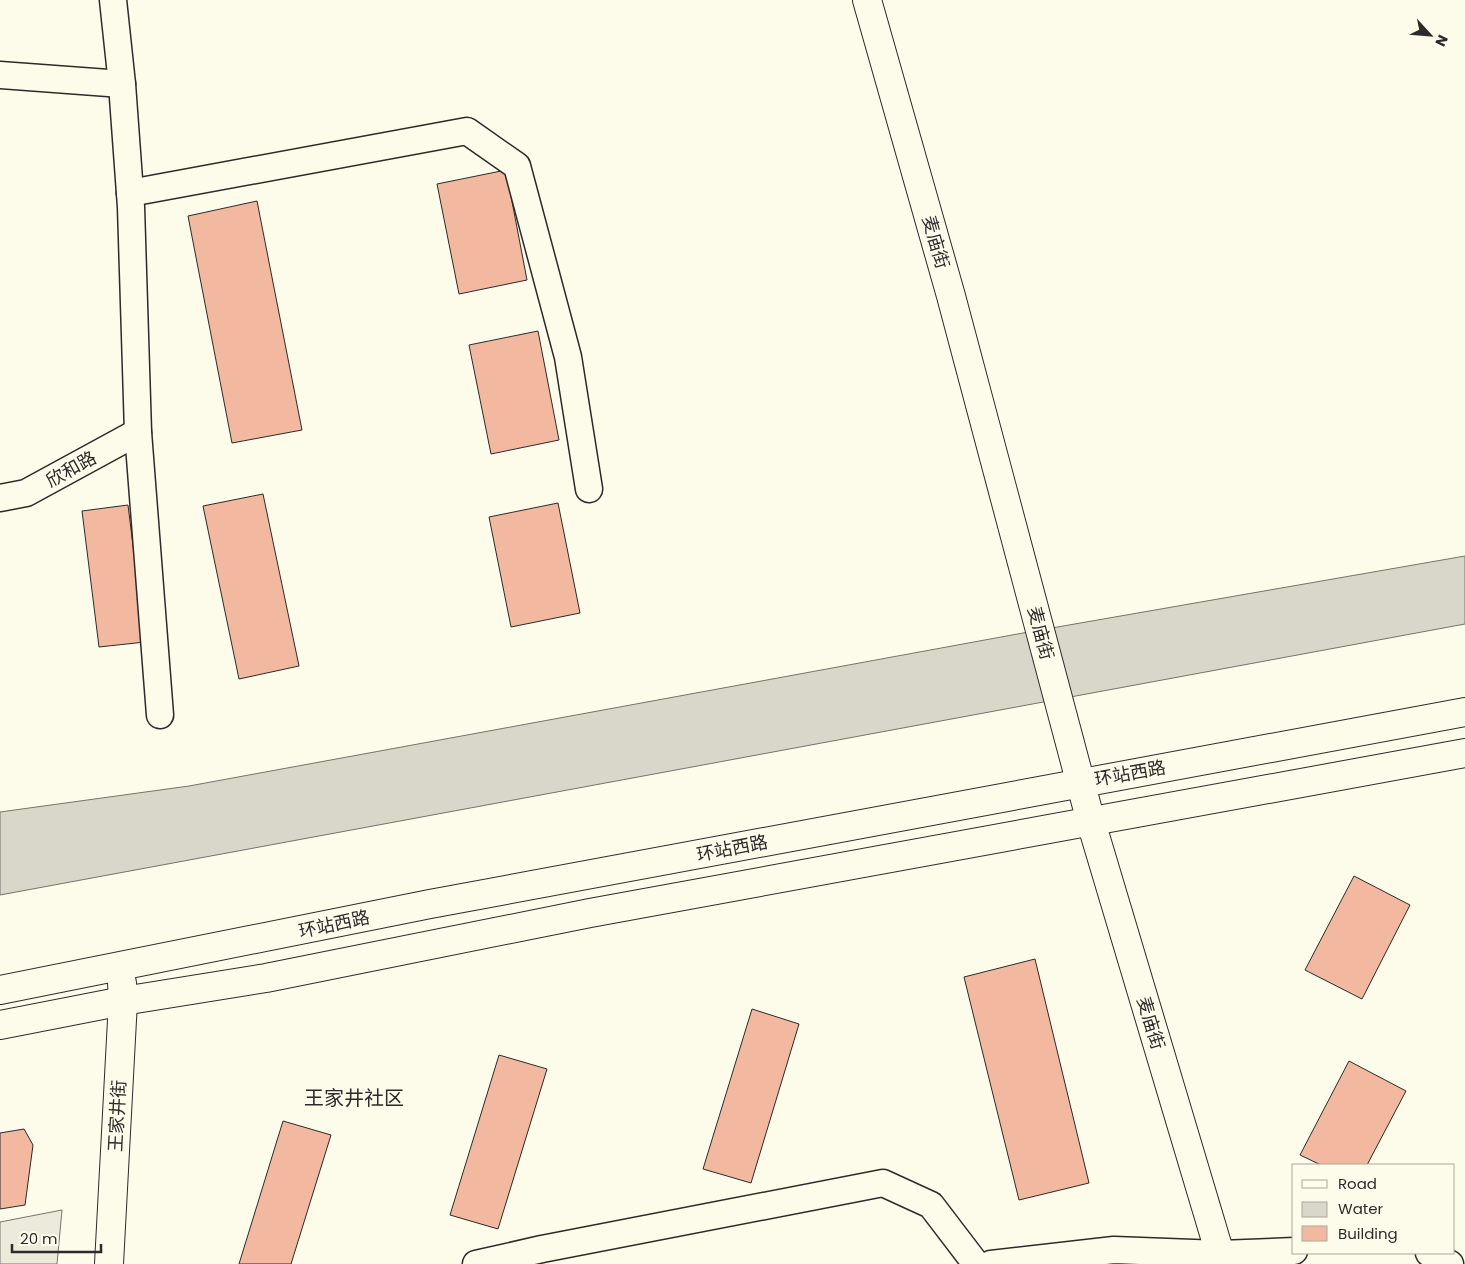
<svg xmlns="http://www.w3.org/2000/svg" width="1465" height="1264" font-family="Poppins,'Noto Sans SC',sans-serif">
	<rect width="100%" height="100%" fill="#fdfbea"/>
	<!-- green -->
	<path fill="#ecebdb" stroke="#74746e" d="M62,1210L57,1264H0V1222Z"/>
	<!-- water -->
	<path fill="#d8d7c9" stroke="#74746e" d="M1465,556V624L0,895V812L189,786L1023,633Z"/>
	<!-- building -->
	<g fill="#f2b8a0" stroke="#2b2b2b">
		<path d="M506,170L527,280L459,294L437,184Z"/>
		<path d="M257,201L302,430L232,443L188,216Z"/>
		<path d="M538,331L559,440L491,454L469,345Z"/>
		<path d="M263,494L299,666L239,679L203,506Z"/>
		<path d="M558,503L580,613L511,627L489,517Z"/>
		<path d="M128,505L145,642L99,647L82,511Z"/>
		<path d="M1354,876L1410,905L1362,999L1305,970Z"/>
		<path d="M1035,959L1089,1183L1019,1200L964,977Z"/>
		<path d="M752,1009L799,1024L751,1183L703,1169Z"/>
		<path d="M499,1055L547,1069L498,1229L450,1215Z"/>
		<path d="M1349,1061L1406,1091L1367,1165H1321L1300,1155Z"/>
		<path d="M283,1121L331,1135L291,1264H239Z"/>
		<path d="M24,1129L33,1145L25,1205L0,1209V1133Z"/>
	</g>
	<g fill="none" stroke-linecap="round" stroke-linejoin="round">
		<defs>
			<g id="street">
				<path d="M113,0L122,84L131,207L138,432L160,715"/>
				<path d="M0,75L122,84"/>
				<path d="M130,193L467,131L517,166L568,357L589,489"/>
				<path d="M0,498L26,493L138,432"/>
				<path d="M1429,1253L1450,1264"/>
				<path d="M476,1264L542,1249L883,1183L931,1205L976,1264"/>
				<path d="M991,1264L1114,1250L1220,1254L1294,1251"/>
			</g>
			<g id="secondary">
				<path d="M867,0L951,296L1091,822L1223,1264"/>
				<path d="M0,990L430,904L1465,712"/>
				<path d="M0,1025L123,1001L266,978L590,913L1465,753"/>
				<path d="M109,1264L123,1001L122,983"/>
			</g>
		</defs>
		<!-- street casing -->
		<use href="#street" stroke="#2b2b2b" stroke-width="29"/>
		<!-- secondary casing -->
		<use href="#secondary" stroke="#2b2b2b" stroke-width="30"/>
		<!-- street -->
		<use href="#street" stroke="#fdfbea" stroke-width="26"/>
		<!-- secondary -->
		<use href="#secondary" stroke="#fdfbea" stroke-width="28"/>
	</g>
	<g text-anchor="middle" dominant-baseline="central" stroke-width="4" stroke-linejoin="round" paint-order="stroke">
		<!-- street labels -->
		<g font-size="18" fill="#2b2b2b" stroke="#fdfbea">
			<text transform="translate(936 242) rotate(74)">麦庙街</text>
			<text transform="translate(71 469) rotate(-29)">欣和路</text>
			<text transform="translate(1041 633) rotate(75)">麦庙街</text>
			<text transform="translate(1130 773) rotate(-10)">环站西路</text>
			<text transform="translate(732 848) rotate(-11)">环站西路</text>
			<text transform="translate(334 924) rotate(-12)">环站西路</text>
			<text transform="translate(1151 1023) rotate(73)">麦庙街</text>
			<text transform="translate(117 1116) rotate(-87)">王家井街</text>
		</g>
		<!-- quarter labels -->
		<g font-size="20" fill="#2b2b2b" stroke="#fdfbea">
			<text x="354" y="1098">王家井社区</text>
		</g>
	</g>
	<!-- legend -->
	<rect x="1292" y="1164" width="162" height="90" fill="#fdfbea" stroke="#a9a89e"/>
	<rect x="1302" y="1180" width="25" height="8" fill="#fdfbea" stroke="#a9a89e"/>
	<text x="1338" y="1189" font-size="15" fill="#2b2b2b">Road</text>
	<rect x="1302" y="1202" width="25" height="15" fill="#d8d7c9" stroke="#a9a89e"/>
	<text x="1338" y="1214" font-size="15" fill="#2b2b2b">Water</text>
	<rect x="1302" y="1226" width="25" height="15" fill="#f2b8a0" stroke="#a9a89e"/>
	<text x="1338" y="1239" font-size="15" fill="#2b2b2b">Building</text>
	<!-- north arrow -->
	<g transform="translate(1430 35) rotate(116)" stroke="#fdfbea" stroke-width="4" paint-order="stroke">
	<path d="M0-4L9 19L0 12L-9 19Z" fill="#2b2b2b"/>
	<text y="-8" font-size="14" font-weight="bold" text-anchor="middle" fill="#2b2b2b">N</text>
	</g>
	<!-- scale -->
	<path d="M12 1244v8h89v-8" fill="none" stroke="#2b2b2b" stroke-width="2.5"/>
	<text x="20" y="1244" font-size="15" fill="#2b2b2b" stroke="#fdfbea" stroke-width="4" paint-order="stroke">20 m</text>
</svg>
